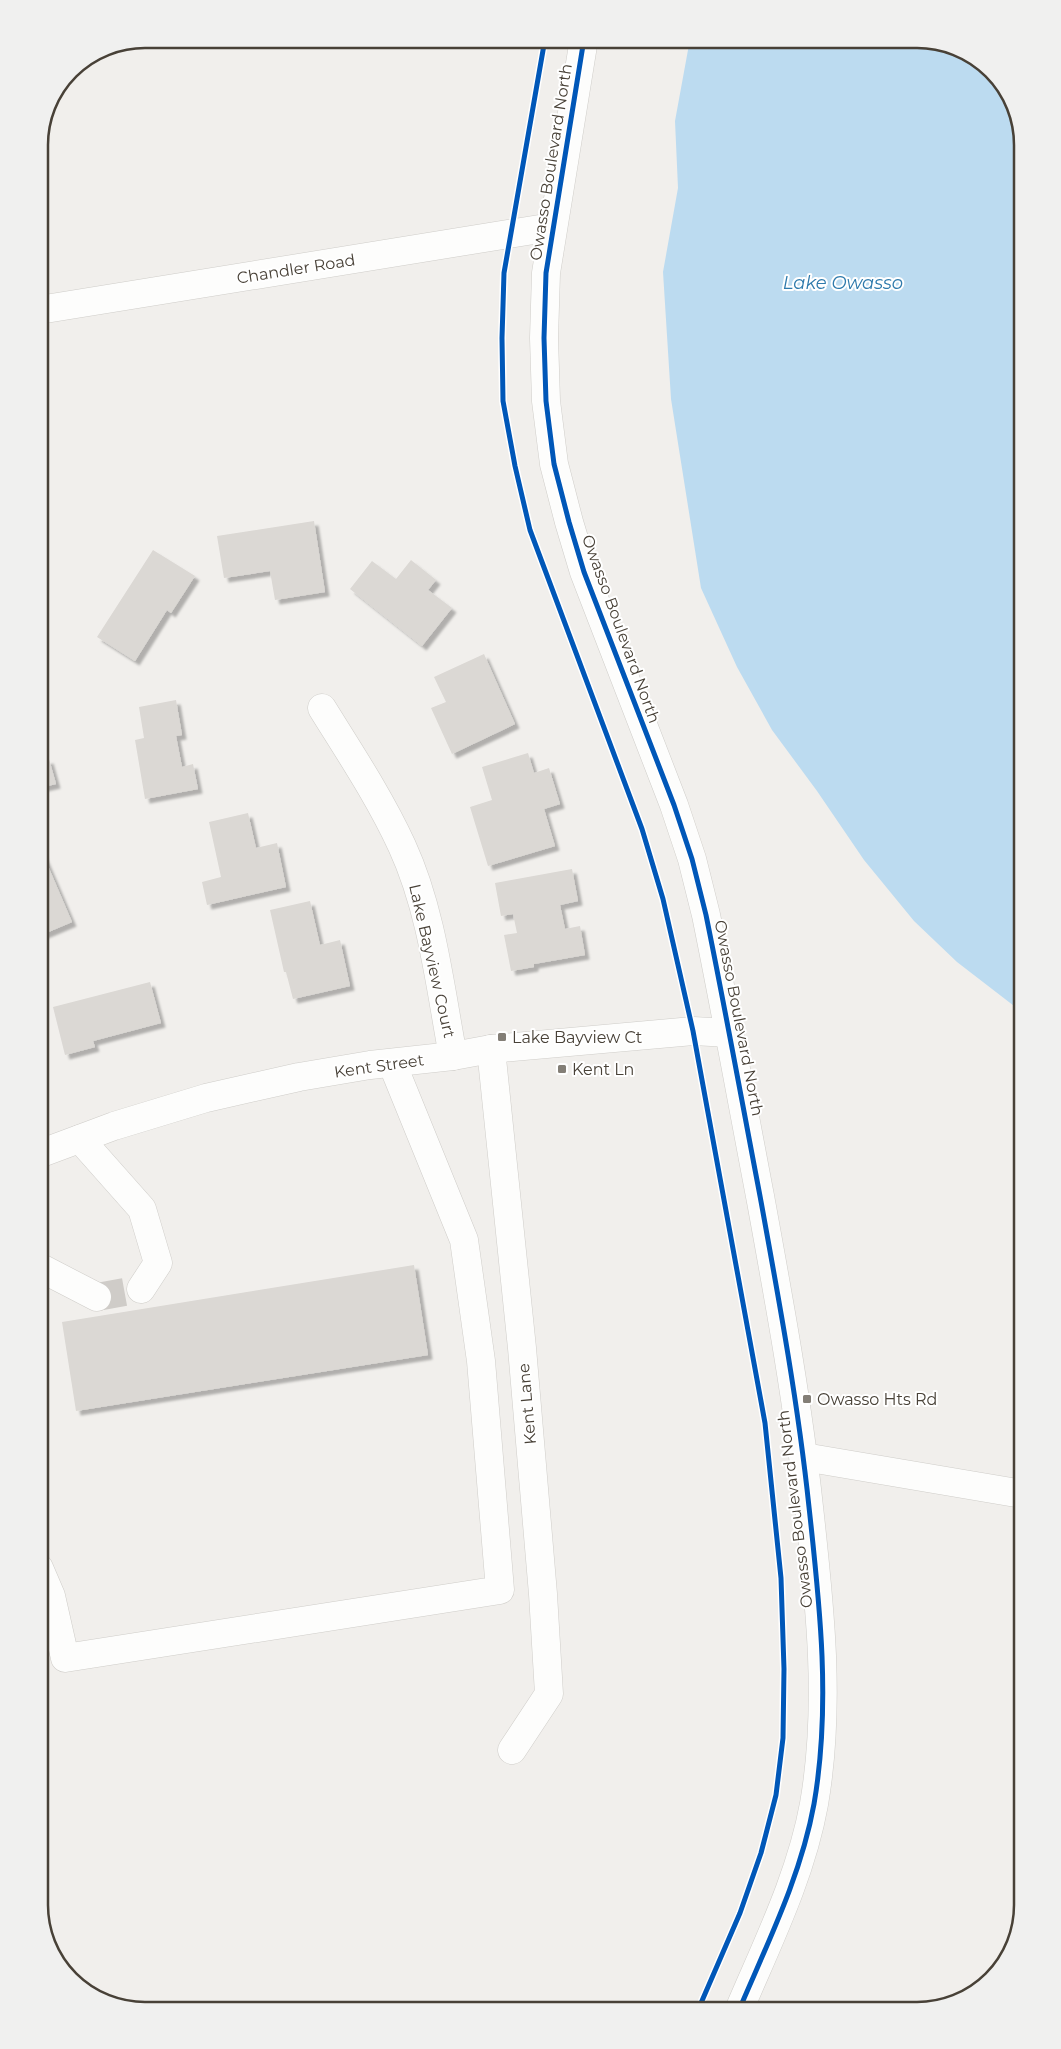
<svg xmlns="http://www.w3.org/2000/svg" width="1061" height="2049" font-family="Montserrat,sans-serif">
	<defs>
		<filter id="shadow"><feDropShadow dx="4.5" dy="4.5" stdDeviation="1" flood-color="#0004"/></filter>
	</defs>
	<rect width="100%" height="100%" fill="#f1efec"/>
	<!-- water -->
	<path fill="#bcdbf0" d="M690,39H924L981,60L1014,104L1022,144V1012L957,962L914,921L864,860L817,791L772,730L737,667L701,588L671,399L663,272L678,188L675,121Z"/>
	<!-- building -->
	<g fill="#dbd8d4" filter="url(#shadow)">
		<path d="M314,521L325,592L275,600L270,571L224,578L217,536Z"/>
		<path d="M153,550L195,576L171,613L167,610L135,661L97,637Z"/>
		<path d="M411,560L436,580L428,590L452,608L422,646L350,589L372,561L396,579Z"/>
		<path d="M484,654L515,724L452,754L431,708L446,702L434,677Z"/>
		<path d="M176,700L182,735L176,736L182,767L193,764L198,789L145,799L135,740L144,738L139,707Z"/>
		<path d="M528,753L534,773L549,768L560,804L544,809L555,846L488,866L470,807L492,800L482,767Z"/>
		<path d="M49,759L56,784L39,788V762Z"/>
		<path d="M39,797L43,813L39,814Z"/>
		<path d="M248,813L256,848L277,843L286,887L207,905L202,882L221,877L209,822Z"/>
		<path d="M39,845L72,922L39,936Z"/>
		<path d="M572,869L578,901L560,905L565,929L580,926L585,955L534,964V967L511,971L504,935L517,933L513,914L501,916L495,883Z"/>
		<path d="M310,901L320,945L340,940L350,986L293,999L286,972H284L270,910Z"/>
		<path d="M150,982L161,1023L93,1041L95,1047L65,1055L53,1007Z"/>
		<path d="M414,1265L428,1355L76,1411L62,1322Z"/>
	</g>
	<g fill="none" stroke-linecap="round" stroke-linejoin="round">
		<!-- minor-tunnel -->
		<path stroke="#cfccc8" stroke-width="28" stroke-dasharray="28 14" stroke-linecap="butt" d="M97,1297L141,1289"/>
		<defs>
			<g id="minor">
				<path d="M584,39L546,273L544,338L546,401L554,464L569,522L584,572L674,805L692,859L706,915C725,1008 742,1102 760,1196C779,1300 798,1403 809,1507C820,1606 831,1706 814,1804C801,1876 767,1944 739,2010"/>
				<path d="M39,310L552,227"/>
				<path d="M322,708C350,753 380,798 402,846C432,911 440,987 453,1056"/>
				<path d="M491,1049L522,1348L543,1594L549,1694L512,1750"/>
				<path d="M80,1139L142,1209L158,1263L141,1289"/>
				<path d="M39,1154L114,1126L206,1098L299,1077L370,1065L453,1056L491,1049L693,1031L730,1033"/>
				<path d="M39,1267L97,1297"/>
				<path d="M804,1457L1022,1494"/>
				<path d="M39,1568L51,1596L65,1658L500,1590L481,1361L464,1240L392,1063"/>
			</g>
		</defs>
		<!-- minor casing -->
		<use href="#minor" stroke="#cfcdc9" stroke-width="29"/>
		<!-- minor -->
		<use href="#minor" stroke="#fdfdfc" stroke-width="28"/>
		<defs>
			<g id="cycleway">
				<path d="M545,39L504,273L502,338L503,401L515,466L530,530L642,829L663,899L693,1031L765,1423L781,1578L784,1669L783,1738L776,1795L761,1853L740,1913L698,2010"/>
				<path d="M584,39L546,273L544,338L546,401L554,464L569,522L584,572L674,805L692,859L706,915C725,1008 742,1102 760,1196C779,1300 798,1403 809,1507C820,1606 831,1706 814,1804C801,1876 767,1944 739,2010"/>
			</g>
		</defs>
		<!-- cycleway casing -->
		<use href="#cycleway" stroke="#fff" stroke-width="8"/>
		<!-- cycleway -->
		<use href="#cycleway" stroke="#0057b8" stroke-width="5"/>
	</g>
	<!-- markers -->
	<g fill="#837e76" stroke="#fff" stroke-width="2">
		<rect x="497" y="1032" width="10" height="10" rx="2.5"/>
		<rect x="557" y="1064" width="10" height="10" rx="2.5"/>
		<rect x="802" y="1394" width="10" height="10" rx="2.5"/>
	</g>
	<g text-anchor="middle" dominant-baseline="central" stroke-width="4" stroke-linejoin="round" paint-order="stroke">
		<!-- street labels -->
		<g font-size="16" fill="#484137" stroke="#fff">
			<text transform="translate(551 162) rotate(-81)">Owasso Boulevard North</text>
			<text transform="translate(296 269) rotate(-9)">Chandler Road</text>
			<text transform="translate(621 629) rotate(70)">Owasso Boulevard North</text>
			<text transform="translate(432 961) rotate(77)">Lake Bayview Court</text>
			<text transform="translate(739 1018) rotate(79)">Owasso Boulevard North</text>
			<text transform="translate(379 1066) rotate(-8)">Kent Street</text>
			<text transform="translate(527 1404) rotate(-95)">Kent Lane</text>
			<text transform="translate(795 1509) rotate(-97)">Owasso Boulevard North</text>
		</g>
		<!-- poi labels -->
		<g font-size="16" fill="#484137" stroke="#fff" text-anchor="start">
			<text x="512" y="1037">Lake Bayview Ct</text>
			<text x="572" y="1069">Kent Ln</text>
			<text x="817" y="1399">Owasso Hts Rd</text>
		</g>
		<!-- water labels -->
		<g font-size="18" font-style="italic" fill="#2e7aac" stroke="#fff">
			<text x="843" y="283">Lake Owasso</text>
		</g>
	</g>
	<!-- crop -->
	<path d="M0 0H1061V2049H0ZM145 48H917A97 97 0 0 1 1014 145V1905A97 97 0 0 1 917 2002H145A97 97 0 0 1 48 1905V145A97 97 0 0 1 145 48Z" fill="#f0f0ef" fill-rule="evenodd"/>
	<path fill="none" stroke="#484137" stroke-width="2.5" d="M145 48H917A97 97 0 0 1 1014 145V1905A97 97 0 0 1 917 2002H145A97 97 0 0 1 48 1905V145A97 97 0 0 1 145 48Z"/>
</svg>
